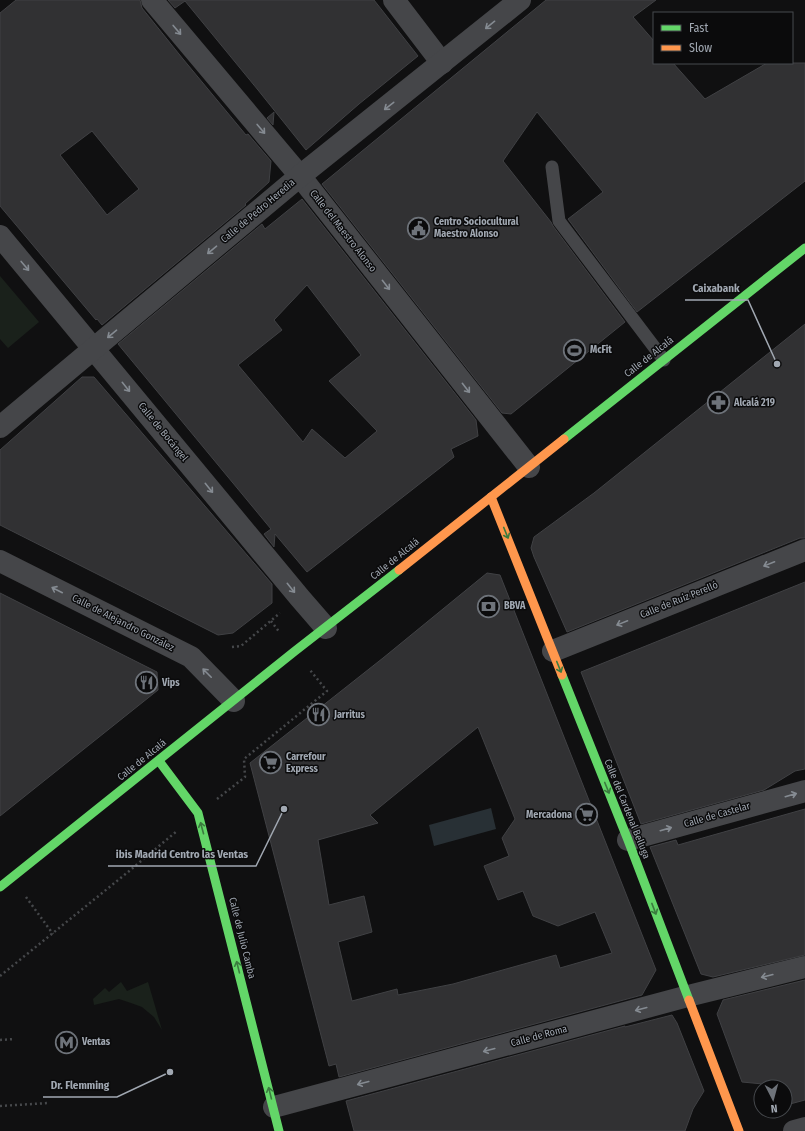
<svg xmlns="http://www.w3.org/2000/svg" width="805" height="1131" font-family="'Fira Sans Condensed',sans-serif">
	<rect width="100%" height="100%" fill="#101011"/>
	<!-- green -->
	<g fill="#1a211b">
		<path d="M0,276L39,322L8,348L0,339Z"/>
		<path d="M121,982L127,991L148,982L162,1030L154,1017L142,1007L131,1003L119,999L94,1005L93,999L105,988L109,992Z"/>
	</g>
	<!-- water -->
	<path fill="#283035" d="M491,808L496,829L434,846L429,825Z"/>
	<!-- building -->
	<g fill="#313133" stroke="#404144" fill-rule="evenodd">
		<path d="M16,0H140L142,8L183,59L246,135L248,134L271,161L269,182L245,204L246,205L102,325L97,319L96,320L0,206V13ZM92,131L139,189L107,215L60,155Z"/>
		<path d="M168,0H374L418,56L359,104L306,150L258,90L185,1L175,8Z"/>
		<path d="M546,0H656L633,17L654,41V63H673L705,99L767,63H805V181L637,312L568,219L603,192L537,112L503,161L551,222L553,226L625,322L511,414L502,413L322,184Z"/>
		<path d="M274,112L273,125L267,118Z"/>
		<path d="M302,199L476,420L478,436L451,449L454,457L307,572L275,534L274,547L264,534L271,529L118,344L262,224L265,229ZM307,285L361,355L329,381L377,431L345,458L312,429L303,442L238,365L282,330L274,320Z"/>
		<path d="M805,324V538H800L567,632L534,557L531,548L534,537L594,493Z"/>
		<path d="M82,377H94L272,584V603L233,633L218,635L0,525V450Z"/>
		<path d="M487,573L500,575L656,970L642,995L339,1077L336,1064L329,1066L250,763L383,658ZM478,727L515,819L502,838L509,856L484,866L498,900L523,891L533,916L558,926L595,912L612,953L560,968L556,955L453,984L398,995L397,989L352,1001L338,942L372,932L364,896L329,905L318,840L378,823L370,815Z"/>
		<path d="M805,582V769L795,771L764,790L641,824L581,672Z"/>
		<path d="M0,593L157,672L158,690L0,816Z"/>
		<path d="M805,809V955L713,977L701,974L650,847L676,840L678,845Z"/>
		<path d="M805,980V1100L790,1104L785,1098V1087H768L763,1084L742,1082L717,1014L723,1000Z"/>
		<path d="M672,1015L677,1023L704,1091L693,1109L685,1131H354L346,1101L625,1026V1027Z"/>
	</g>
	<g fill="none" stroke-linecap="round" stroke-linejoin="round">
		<!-- path -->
		<g stroke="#46484b" stroke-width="2.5" stroke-dasharray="2 3" stroke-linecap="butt">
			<path d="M271,621L280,633"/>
			<path d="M232,647L241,646L280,613"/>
			<path d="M217,799L245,777L244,759L327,691L310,670"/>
			<path d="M26,897L53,934"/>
			<path d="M0,976L128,872L177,831"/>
			<path d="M0,1040L14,1039"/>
			<path d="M0,1106L48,1103"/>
		</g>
		<!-- lane -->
		<path stroke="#454649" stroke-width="13" d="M552,167L559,221L664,360"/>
		<!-- street -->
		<g stroke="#454649" stroke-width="22">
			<path d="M152,0L300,176L529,467"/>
			<path d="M394,0L442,63"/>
			<path d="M0,236L300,598L326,628"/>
			<path d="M0,427L300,176L520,0"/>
			<path d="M0,561L191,657L234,701"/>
			<path d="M553,651L805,550"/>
			<path d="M628,840L805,791"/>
			<path d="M274,1107L688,996L805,967"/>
			<path d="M794,1131L805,1128"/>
		</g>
		<!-- fast -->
		<g stroke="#63d668" stroke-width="9">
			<path d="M564,439L805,248"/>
			<path d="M562,675L628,840L689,1000"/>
			<path d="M159,761L198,813L279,1131"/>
			<path d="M0,887L295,651L399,570"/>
		</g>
		<!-- slow -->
		<g stroke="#ff974d" stroke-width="9">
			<path d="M491,497L562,675"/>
			<path d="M399,570L564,439"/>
			<path d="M689,1000L739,1131"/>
		</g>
	</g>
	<!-- one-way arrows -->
	<defs><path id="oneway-shaft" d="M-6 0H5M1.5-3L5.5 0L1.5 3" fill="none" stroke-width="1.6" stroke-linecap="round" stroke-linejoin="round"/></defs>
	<g stroke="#858b92">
		<use href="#oneway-shaft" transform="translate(490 25) rotate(141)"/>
		<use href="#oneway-shaft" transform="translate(177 30) rotate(50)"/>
		<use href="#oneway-shaft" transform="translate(389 106) rotate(142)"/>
		<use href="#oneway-shaft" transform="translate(261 129) rotate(50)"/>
		<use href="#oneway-shaft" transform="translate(212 250) rotate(140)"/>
		<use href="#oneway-shaft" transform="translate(25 266) rotate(50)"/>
		<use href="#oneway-shaft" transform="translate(386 285) rotate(52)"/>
		<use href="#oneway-shaft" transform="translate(112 334) rotate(140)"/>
		<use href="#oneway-shaft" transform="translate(126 387) rotate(51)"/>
		<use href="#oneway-shaft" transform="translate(466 388) rotate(52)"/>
		<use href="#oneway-shaft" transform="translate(209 488) rotate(51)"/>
		<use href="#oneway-shaft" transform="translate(769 564) rotate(158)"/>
		<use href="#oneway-shaft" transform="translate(291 588) rotate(51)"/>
		<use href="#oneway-shaft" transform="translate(57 590) rotate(-153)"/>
		<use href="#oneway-shaft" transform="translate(622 623) rotate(158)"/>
		<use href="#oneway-shaft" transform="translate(207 673) rotate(-135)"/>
		<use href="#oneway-shaft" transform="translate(791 795) rotate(-16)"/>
		<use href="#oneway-shaft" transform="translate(666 829) rotate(-16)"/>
		<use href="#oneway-shaft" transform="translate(767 976) rotate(166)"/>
		<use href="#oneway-shaft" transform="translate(641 1009) rotate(165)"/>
		<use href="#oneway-shaft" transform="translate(489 1050) rotate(165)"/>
		<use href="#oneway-shaft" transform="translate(363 1083) rotate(165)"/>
	</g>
	<g stroke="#3b7b3f">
		<use href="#oneway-shaft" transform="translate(506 533) rotate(68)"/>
		<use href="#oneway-shaft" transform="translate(559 667) rotate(68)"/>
		<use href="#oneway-shaft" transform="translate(607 788) rotate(68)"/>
		<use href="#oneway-shaft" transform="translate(202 828) rotate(-105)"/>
		<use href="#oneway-shaft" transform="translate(654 909) rotate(69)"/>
		<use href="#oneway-shaft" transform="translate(238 967) rotate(-104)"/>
		<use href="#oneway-shaft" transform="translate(270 1093) rotate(-104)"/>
	</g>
	<!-- icons -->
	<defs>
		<symbol id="civic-ring" viewBox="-11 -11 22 22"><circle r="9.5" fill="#0b0b0c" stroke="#6e737a" stroke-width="1.5"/><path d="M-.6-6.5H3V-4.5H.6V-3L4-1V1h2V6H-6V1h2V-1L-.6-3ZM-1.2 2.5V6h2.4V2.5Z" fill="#6e737a"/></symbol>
		<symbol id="stadium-ring" viewBox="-11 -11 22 22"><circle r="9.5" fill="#0b0b0c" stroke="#6e737a" stroke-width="1.5"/><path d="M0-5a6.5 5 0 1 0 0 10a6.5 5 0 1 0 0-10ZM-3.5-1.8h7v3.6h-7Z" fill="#6e737a"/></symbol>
		<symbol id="pharmacy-ring" viewBox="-11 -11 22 22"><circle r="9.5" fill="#0b0b0c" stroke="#6e737a" stroke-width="1.5"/><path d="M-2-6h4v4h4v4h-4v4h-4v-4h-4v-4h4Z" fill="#6e737a"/></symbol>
		<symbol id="bank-ring" viewBox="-11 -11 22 22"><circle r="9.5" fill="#0b0b0c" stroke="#6e737a" stroke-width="1.5"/><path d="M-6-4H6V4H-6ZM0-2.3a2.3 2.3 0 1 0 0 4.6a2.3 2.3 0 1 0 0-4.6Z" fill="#6e737a"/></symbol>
		<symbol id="restaurant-ring" viewBox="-11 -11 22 22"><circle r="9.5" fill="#0b0b0c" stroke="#6e737a" stroke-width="1.5"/><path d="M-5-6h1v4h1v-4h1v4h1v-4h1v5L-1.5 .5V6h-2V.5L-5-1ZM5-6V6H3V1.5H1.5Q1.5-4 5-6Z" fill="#6e737a"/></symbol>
		<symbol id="supermarket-ring" viewBox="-11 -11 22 22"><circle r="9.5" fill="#0b0b0c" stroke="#6e737a" stroke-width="1.5"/><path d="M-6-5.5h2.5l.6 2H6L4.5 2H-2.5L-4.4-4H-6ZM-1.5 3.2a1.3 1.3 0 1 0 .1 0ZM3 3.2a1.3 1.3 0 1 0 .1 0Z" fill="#6e737a"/></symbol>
		<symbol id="metro-ring" viewBox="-11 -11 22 22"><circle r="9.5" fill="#0b0b0c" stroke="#6e737a" stroke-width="1.5"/><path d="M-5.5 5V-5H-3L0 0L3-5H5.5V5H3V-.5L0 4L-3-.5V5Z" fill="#6e737a"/></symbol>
	</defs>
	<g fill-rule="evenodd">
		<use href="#civic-ring" x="406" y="216" width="25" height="25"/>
		<use href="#stadium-ring" x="562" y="338" width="25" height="25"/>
		<use href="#pharmacy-ring" x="706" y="390" width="25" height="25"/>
		<use href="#bank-ring" x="476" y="594" width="25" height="25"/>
		<use href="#restaurant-ring" x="134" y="670" width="25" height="25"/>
		<use href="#restaurant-ring" x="306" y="702" width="25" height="25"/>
		<use href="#supermarket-ring" x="258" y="750" width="25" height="25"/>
		<use href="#supermarket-ring" x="574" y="802" width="25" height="25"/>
		<use href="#metro-ring" x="54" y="1030" width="25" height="25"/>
	</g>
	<g text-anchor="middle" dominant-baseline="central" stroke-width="3" stroke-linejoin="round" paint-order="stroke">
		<!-- street labels -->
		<g font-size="10" fill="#a1a8b2" stroke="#0b0b0c">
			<text transform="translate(258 211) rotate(-40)">Calle de Pedro Heredia</text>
			<text transform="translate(343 231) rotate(52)">Calle del Maestro Alonso</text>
			<text transform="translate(649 357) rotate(-38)">Calle de Alcalá</text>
			<text transform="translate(163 432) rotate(51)">Calle de Bocángel</text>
			<text transform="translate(395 559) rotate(-39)">Calle de Alcalá</text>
			<text transform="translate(679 600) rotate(-22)">Calle de Ruiz Perelló</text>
			<text transform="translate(123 623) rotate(27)">Calle de Alejandro González</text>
			<text transform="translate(142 760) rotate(-39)">Calle de Alcalá</text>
			<text transform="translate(627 809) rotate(68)">Calle del Cardenal Belluga</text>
			<text transform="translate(717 815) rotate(-16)">Calle de Castelar</text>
			<text transform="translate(242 938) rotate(76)">Calle de Julio Camba</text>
			<text transform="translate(539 1036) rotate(-15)">Calle de Roma</text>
		</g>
		<!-- poi labels -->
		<g font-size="10" font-weight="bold" fill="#a1a8b2" stroke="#0b0b0c" text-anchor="start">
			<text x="434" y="222">Centro Sociocultural<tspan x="434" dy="12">Maestro Alonso</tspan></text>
			<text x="590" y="350">McFit</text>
			<text x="734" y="403">Alcalá 219</text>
			<text x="504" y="606">BBVA</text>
			<text x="162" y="683">Vips</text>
			<text x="334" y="715">Jarritus</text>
			<text x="286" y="757">Carrefour<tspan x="286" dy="12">Express</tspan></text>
			<text x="572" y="815" text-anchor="end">Mercadona</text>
			<text x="82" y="1042">Ventas</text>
		</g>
	</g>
	<!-- callouts -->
	<path fill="none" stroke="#a1a8b2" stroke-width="1.5" d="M777 364L748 300H685M284 809L256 866H108M170 1072L117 1097H43"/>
	<g fill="#a1a8b2" stroke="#0b0b0c" stroke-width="1.5">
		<circle cx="777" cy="364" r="4"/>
		<circle cx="284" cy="809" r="4"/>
		<circle cx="170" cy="1072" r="4"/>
	</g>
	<g font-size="11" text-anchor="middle" font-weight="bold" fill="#a1a8b2" stroke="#0b0b0c" stroke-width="3" stroke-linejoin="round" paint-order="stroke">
		<text x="716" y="292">Caixabank</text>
		<text x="182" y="858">ibis Madrid Centro las Ventas</text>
		<text x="80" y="1089">Dr. Flemming</text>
	</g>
	<!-- legend -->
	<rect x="653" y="12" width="140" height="52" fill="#0b0b0c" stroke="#474a4e"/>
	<rect x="661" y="25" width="20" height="6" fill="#63d668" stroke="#474a4e"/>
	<text x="689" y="32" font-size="12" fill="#a1a8b2">Fast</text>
	<rect x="661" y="45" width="20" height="6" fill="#ff974d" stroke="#474a4e"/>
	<text x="689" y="52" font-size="12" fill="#a1a8b2">Slow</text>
	<!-- north arrow -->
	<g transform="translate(773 1099) rotate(174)"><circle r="19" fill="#0b0b0c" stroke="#474a4e"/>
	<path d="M0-3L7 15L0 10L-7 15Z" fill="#6e737a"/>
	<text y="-6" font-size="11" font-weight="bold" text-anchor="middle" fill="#a1a8b2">N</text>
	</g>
</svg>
